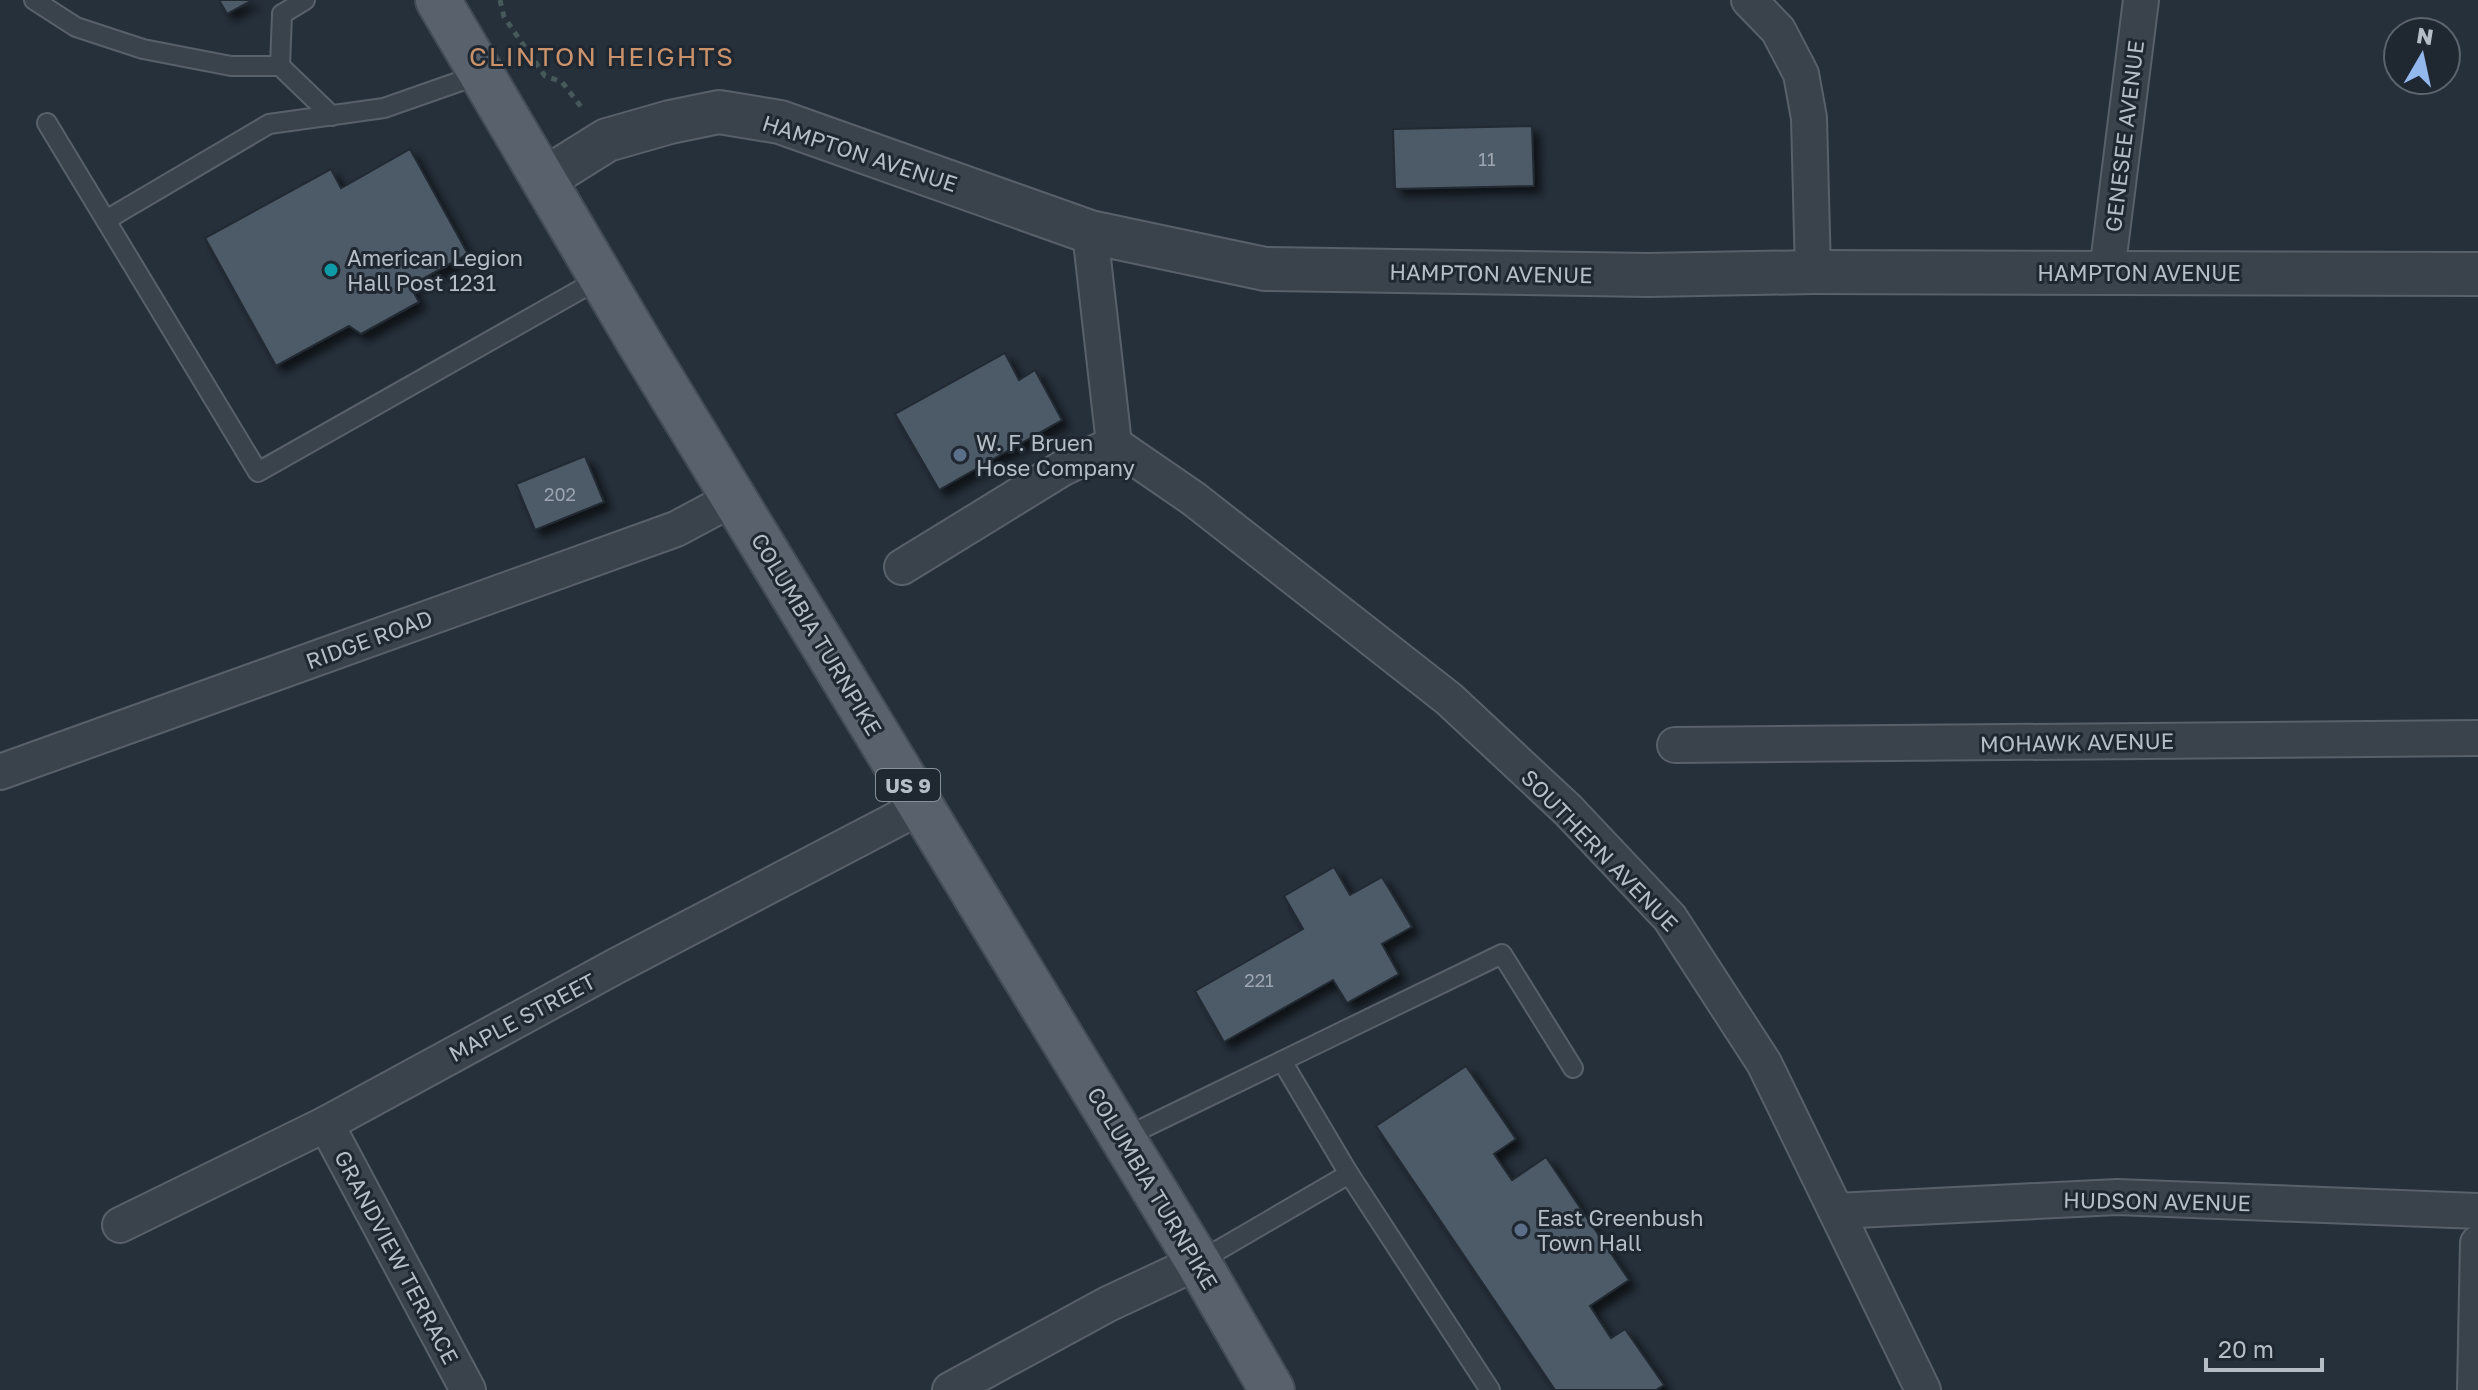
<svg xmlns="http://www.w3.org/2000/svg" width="2478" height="1390" font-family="'Golos Text',sans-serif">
	<defs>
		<filter id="shadow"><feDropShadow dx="7" dy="7" stdDeviation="4" flood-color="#0009"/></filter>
	</defs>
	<rect width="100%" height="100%" fill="#26303b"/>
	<!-- building -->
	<g fill="#4e5a67" stroke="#212933" stroke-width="2" filter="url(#shadow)">
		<path d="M219,0H253L227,14Z"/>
		<path d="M1532,126L1534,186L1395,189L1393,129Z"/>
		<path d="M410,149L468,254L410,286L419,302L361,334L349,326L276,366L205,238L331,169L341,188Z"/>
		<path d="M1005,353L1019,380L1035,370L1062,420L939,490L895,414Z"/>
		<path d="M585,456L604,502L535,530L516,484Z"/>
		<path d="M1334,867L1350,895L1382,877L1412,927L1382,944L1399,974L1347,1003L1333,980L1224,1042L1195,991L1303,929L1284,896Z"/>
		<path d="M1466,1066L1516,1139L1494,1154L1512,1180L1546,1157L1629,1280L1590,1306L1611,1338L1625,1329L1664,1385L1656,1390H1555L1376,1126Z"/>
	</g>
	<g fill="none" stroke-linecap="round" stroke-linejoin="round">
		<defs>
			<g id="service">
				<path d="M34,0L76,27L143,49L231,66H280L332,116"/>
				<path d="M280,66L282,14L305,0"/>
				<path d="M47,123L258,472L601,278"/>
				<path d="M106,220L269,124L384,108L481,74"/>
				<path d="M1282,1061L1349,1174"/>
				<path d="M1123,1138L1502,954L1573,1068"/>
				<path d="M1198,1262L1349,1174L1490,1390"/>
			</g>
			<g id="minor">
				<path d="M1749,0L1778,30L1801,74L1809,118L1813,272"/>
				<path d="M1090,232L1114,444L1194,499L1449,699L1568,810L1670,918L1764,1063L1923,1390"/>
				<path d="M2107,272L2141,0"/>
				<path d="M902,567L1063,468L1114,444"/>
				<path d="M1675,745L2478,738"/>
				<path d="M0,772L676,529L734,498"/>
				<path d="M326,1124L468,1390"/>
				<path d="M1836,1211L2117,1197L2478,1211"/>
				<path d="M120,1225L326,1124L616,966L922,806"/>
				<path d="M950,1390L1108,1304L1198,1262"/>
				<path d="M2475,1390L2478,1243"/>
			</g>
			<path id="tertiary" d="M543,180L607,140L670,122L719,112L780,122L1090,232L1265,269L1648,275L1813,272L2478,274"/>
			<path id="primary" d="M438,0L639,342L1198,1262L1272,1390"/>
		</defs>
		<!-- service casing -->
		<use href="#service" stroke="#58606a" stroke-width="22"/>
		<!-- minor casing -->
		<use href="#minor" stroke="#58606a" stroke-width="38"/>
		<!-- tertiary casing -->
		<use href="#tertiary" stroke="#58606a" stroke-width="46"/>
		<!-- primary casing -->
		<use href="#primary" stroke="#434b55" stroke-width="48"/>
		<!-- path -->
		<path stroke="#48595c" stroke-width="5" stroke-dasharray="6 6" stroke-linecap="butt" d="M500,0L504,17L545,76L562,82L582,108"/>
		<!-- service -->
		<use href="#service" stroke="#3a424c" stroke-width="18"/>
		<!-- minor -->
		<use href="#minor" stroke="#3a424c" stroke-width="34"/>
		<!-- tertiary -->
		<use href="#tertiary" stroke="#3a424c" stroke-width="42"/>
		<!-- primary -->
		<use href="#primary" stroke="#58616c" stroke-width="44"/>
	</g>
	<!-- markers -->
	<circle fill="#0f9aa8" stroke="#1f2731" stroke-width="3" cx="331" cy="270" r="8"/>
	<g fill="#5c6f8a" stroke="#1f2731" stroke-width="3">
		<circle cx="960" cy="455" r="8"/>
		<circle cx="1521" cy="1230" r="8"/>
	</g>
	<g text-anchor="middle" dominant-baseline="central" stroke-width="6" stroke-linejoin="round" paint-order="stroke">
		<!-- number labels -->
		<g font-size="18" fill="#9ba4af">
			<text x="1487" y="159">11</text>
			<text x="560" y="494">202</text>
			<text x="1259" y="980">221</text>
		</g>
		<!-- shield labels -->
		<rect fill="#1f2731" stroke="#88909a" stroke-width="2" x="876" y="769" width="64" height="32" rx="6"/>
		<g font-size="20" font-weight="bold" fill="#b5bdc7">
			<text x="908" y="785">US 9</text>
		</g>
		<!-- street labels -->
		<g font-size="22" fill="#b5bdc7" stroke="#1f2731">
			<text transform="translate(2124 136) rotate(-83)">GENESEE AVENUE</text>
			<text transform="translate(860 153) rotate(18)">HAMPTON AVENUE</text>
			<text x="2139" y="272">HAMPTON AVENUE</text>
			<text transform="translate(1491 273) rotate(1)">HAMPTON AVENUE</text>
			<text transform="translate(817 634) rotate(59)">COLUMBIA TURNPIKE</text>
			<text transform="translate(369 639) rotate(-20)">RIDGE ROAD</text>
			<text transform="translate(2077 742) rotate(-1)">MOHAWK AVENUE</text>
			<text transform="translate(1600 850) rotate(46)">SOUTHERN AVENUE</text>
			<text transform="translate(522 1017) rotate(-28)">MAPLE STREET</text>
			<text transform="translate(1153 1188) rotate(59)">COLUMBIA TURNPIKE</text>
			<text transform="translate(2157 1201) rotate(1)">HUDSON AVENUE</text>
			<text transform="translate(397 1257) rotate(62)">GRANDVIEW TERRACE</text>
		</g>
		<!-- poi labels -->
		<g font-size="22" fill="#b5bdc7" stroke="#1f2731" text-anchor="start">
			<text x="347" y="257">American Legion<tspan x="347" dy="25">Hall Post 1231</tspan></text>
			<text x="976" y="442">W. F. Bruen<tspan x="976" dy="25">Hose Company</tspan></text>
			<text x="1537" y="1217">East Greenbush<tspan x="1537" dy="25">Town Hall</tspan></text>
		</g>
		<!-- quarter labels -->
		<g font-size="26" letter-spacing="2" fill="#cb936c" stroke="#1f2731">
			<text x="602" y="56">CLINTON HEIGHTS</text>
		</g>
	</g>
	<!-- north arrow -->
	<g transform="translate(2422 56) rotate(9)"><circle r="38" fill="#1f2731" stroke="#5b636d" stroke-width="2"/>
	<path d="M0-6L14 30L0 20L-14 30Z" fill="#93b8ee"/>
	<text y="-12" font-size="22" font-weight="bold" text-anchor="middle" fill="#b5bdc7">N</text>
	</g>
	<!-- scale -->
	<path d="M2206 1358v12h116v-12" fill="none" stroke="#b5bdc7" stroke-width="4"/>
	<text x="2218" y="1358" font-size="24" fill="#b5bdc7" stroke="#1f2731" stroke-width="6" paint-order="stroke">20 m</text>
</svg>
